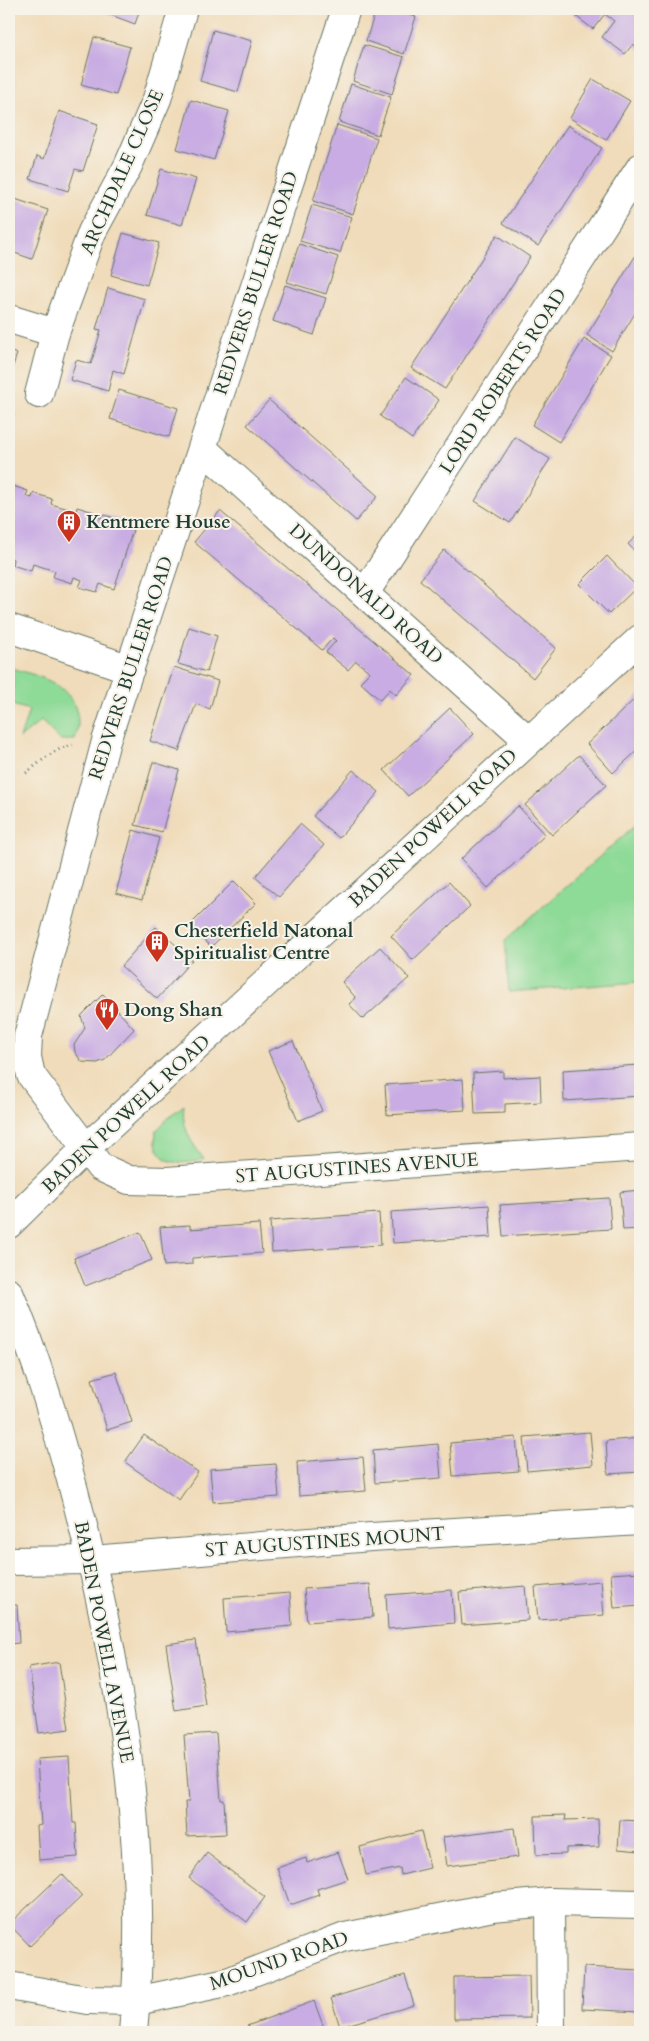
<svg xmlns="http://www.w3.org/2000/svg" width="649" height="2041" font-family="Cardo,serif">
	<rect width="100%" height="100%" fill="#f7f3e8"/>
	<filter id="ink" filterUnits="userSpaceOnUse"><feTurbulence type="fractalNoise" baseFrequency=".02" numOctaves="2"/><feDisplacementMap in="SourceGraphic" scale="10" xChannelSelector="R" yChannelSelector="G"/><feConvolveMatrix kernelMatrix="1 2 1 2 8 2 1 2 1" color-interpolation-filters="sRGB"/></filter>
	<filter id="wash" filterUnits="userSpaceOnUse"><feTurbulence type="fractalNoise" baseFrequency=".0096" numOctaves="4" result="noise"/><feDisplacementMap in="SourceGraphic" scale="20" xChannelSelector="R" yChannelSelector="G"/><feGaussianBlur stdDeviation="1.12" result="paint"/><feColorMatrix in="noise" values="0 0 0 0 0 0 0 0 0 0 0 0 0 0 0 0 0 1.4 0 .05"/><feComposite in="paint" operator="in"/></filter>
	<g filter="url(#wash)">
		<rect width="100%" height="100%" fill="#f0dcba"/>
		<!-- green -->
		<g fill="#8eda97" stroke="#568c66">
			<path d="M9,667C36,676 69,681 77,713C79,722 78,731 75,740H60L41,721L20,738L29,710L9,704Z"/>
			<path d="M640,821V982L509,992L505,940Z"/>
			<path d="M184,1105C181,1127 191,1142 204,1159C178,1167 152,1164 156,1131L171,1115Z"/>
		</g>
		<g id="blocks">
			<!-- building -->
			<g fill="#c8ace3">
				<path d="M109,9H140L135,24L108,14Z"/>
				<path d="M376,9H391L416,17L404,54L366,41Z"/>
				<path d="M405,9H420L418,13Z"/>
				<path d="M577,9H640V50L633,44L625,54L602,37L614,21L605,14L593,29L573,14Z"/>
				<path d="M213,30L252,41L238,92L200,81Z"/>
				<path d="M94,37L130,47L116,95L81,85Z"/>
				<path d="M364,45L404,57L392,94L353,81Z"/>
				<path d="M593,79L630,101L606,140L570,118Z"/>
				<path d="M351,84L391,97L378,135L339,122Z"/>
				<path d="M191,100L229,111L214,160L177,149Z"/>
				<path d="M59,111L98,124L83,171L75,169L68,191L30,179L37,156L44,159Z"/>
				<path d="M337,125L377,138L353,214L313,201Z"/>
				<path d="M568,125L602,148L538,246L503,223Z"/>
				<path d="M161,169L196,179L182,225L147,215Z"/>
				<path d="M12,198L48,210L32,259L9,251V207Z"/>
				<path d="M312,205L352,217L340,253L300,241Z"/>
				<path d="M123,233L159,243L147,285L111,275Z"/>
				<path d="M497,235L530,257L445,389L411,368Z"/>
				<path d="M299,244L338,257L326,294L287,282Z"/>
				<path d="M639,250L640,305L612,351L587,335Z"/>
				<path d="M285,285L326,298L314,335L273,321Z"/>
				<path d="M108,288L145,299L124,374L113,370L108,391L70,380L76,360L91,364L101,330L96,329Z"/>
				<path d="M584,339L611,355L559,442L532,425Z"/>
				<path d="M9,351L17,354L9,378Z"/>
				<path d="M406,377L439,400L412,439L380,416Z"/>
				<path d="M119,390L178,408L169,437L110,419Z"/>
				<path d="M269,400L378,496L356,521L247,425Z"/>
				<path d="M515,437L550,459L510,523L475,501Z"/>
				<path d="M10,485L28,491L26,496L32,498L33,493L52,499L51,504L76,511L77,507L94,512L93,516L101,518L102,514L120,520L119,525L133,530L114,589L100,584L97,592L79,587L82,580L74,577L72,583L53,577L55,571L33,564L31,571L12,565L13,559L9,557Z"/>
				<path d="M220,511L414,675L396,695L390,689L380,700L360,682L370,672L356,661L348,670L326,652L336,641L333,638L322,650L194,542Z"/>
				<path d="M640,533V557L628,544Z"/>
				<path d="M444,550L556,648L533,678L420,580Z"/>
				<path d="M607,556L637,587L609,614L579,584Z"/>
				<path d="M189,627L217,636L207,672L178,664Z"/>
				<path d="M174,667L218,681L210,709L196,704L179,751L150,741Z"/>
				<path d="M640,694V748L613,773L587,744Z"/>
				<path d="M450,708L474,734L408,796L384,770Z"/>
				<path d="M579,755L606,785L552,835L525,805Z"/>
				<path d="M153,762L179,770L162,832L135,825Z"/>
				<path d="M353,770L379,792L339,838L313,816Z"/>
				<path d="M518,806L545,835L488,888L461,859Z"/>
				<path d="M300,824L324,845L279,897L255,877Z"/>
				<path d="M133,830L159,838L142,900L116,893Z"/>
				<path d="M234,881L256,903L211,947L190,925Z"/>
				<path d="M449,882L470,906L413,960L391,936Z"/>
				<path d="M156,927L192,960L157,999L121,966Z"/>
				<path d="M380,947L409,978L363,1019L349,1004L356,998L342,982Z"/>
				<path d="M103,994L134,1029L105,1060L97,1063L82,1062L75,1052L74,1045L85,1028L81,1016Z"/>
				<path d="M293,1041L322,1111L298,1121L268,1051Z"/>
				<path d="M639,1065L640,1096L564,1101L563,1070Z"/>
				<path d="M503,1071V1078L540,1076L541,1102L505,1104V1113L475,1114L473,1073Z"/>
				<path d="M463,1079L465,1110L387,1115L385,1085Z"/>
				<path d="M640,1190V1229L623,1230L620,1192Z"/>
				<path d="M609,1198L611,1229L503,1236L500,1205Z"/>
				<path d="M489,1205L491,1237L393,1243L391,1212Z"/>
				<path d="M379,1213L381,1245L272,1252L270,1221Z"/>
				<path d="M259,1224L262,1253L192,1258V1264L164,1266L160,1227L190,1225V1229Z"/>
				<path d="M140,1232L152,1260L85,1286L74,1258Z"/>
				<path d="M116,1372L132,1422L107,1430L92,1379Z"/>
				<path d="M590,1432L593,1465L527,1471L524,1437Z"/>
				<path d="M144,1435L198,1472L179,1500L125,1462Z"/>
				<path d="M516,1437L519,1471L453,1476L450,1443Z"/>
				<path d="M640,1438V1472L608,1474L606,1441Z"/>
				<path d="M438,1444L441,1478L375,1483L373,1450Z"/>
				<path d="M363,1457L366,1491L299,1496L297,1462Z"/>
				<path d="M276,1464L279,1497L213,1502L210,1469Z"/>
				<path d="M640,1572V1606L614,1608L611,1574Z"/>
				<path d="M601,1581L604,1615L538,1620L535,1587Z"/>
				<path d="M370,1584L373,1617L307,1622L304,1589Z"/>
				<path d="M525,1586L528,1620L462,1625L459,1592Z"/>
				<path d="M452,1590L454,1623L388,1629L386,1595Z"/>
				<path d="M290,1593L292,1626L226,1632L224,1598Z"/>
				<path d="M9,1605H17L19,1643L9,1644Z"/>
				<path d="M196,1640L206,1706L176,1711L166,1644Z"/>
				<path d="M59,1662L69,1729L39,1733L29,1667Z"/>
				<path d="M216,1733L221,1800H224L226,1834L187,1836L185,1802H189L184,1735Z"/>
				<path d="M69,1757L73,1823H76L78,1857L39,1860L37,1826L41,1825L37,1759Z"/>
				<path d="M566,1815L565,1820L598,1819L599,1847L566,1848V1854L536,1855L535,1816Z"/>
				<path d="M620,1820L640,1821V1851L618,1849Z"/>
				<path d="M514,1828L518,1857L447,1866L443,1837Z"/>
				<path d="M421,1831L430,1868L401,1875L400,1868L366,1875L360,1847Z"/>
				<path d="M338,1852L348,1879L317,1889L319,1895L290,1905L277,1868L306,1858L307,1863Z"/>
				<path d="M207,1853L265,1897L247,1922L189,1878Z"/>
				<path d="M62,1874L82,1896L30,1946L9,1924Z"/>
				<path d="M584,1967L640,1970V2012L582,2009Z"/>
				<path d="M405,1975L414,2005L340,2027L331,1998Z"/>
				<path d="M529,1976L530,2018L454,2019V1977Z"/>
				<path d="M314,2001L324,2028L313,2032H249L247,2026Z"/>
			</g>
		</g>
	</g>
	<g filter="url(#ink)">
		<use href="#blocks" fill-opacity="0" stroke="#687563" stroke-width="1"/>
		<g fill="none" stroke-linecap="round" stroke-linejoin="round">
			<defs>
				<g id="street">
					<path d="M346,9L106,741L28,1036L27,1057L31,1075L100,1167L129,1180L167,1181L640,1147"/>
					<path d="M13,320L55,333"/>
					<path d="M39,394L55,333L92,232L128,166L157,99L183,9"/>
					<path d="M203,449L528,740"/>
					<path d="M365,593L640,168"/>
					<path d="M9,628L130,669"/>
					<path d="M9,1293C36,1356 55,1421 73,1487C120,1664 151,1849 133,2032"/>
					<path d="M9,1561L92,1560L371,1537L640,1521"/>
					<path d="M550,1902L551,2032"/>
					<path d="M9,1986L87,2000L136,2001L227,1982L345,1937L493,1907L550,1902L640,1904"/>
				</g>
				<path id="secondary" d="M9,1224L85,1149L640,639"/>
			</defs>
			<!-- street casing -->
			<use href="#street" stroke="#687563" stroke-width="30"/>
			<!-- secondary casing -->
			<use href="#secondary" stroke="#687563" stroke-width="30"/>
			<!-- path -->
			<g stroke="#687563" stroke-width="3" stroke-dasharray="1 4" stroke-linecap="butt">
				<path d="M9,423L14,411"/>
				<path d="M26,773C41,762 54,748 73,745"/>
			</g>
			<!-- street -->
			<use href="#street" stroke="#fff" stroke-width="28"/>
			<!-- secondary -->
			<use href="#secondary" stroke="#fff" stroke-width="28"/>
		</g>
	</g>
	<!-- icons -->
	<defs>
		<symbol id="building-pin" viewBox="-11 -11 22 30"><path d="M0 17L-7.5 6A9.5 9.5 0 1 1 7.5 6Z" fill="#c8321e" stroke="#f7f3e8"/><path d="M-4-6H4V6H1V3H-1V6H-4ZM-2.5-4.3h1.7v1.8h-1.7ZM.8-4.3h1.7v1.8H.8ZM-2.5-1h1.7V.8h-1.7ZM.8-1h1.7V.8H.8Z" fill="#fff"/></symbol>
		<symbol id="restaurant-pin" viewBox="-11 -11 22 30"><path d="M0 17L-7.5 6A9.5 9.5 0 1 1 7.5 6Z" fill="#c8321e" stroke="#f7f3e8"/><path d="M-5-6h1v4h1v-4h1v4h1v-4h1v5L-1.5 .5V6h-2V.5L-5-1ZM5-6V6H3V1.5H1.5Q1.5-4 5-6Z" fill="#fff"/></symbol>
	</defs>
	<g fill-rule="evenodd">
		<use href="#building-pin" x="55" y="508" width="28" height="38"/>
		<use href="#building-pin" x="143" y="928" width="28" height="38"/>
		<use href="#restaurant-pin" x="93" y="996" width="28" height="38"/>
	</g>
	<g text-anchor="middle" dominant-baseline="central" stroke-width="4" stroke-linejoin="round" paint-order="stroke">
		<!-- street labels -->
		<g font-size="19" fill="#1f3d34" stroke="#f7f3e8">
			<text transform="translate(122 172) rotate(-66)">ARCHDALE CLOSE</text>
			<text transform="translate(256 283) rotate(-72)">REDVERS BULLER ROAD</text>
			<text transform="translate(503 381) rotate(-57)">LORD ROBERTS ROAD</text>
			<text transform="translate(366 594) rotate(42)">DUNDONALD ROAD</text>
			<text transform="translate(131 668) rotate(-72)">REDVERS BULLER ROAD</text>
			<text transform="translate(433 828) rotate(-43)">BADEN POWELL ROAD</text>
			<text transform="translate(126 1114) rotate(-43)">BADEN POWELL ROAD</text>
			<text transform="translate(357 1168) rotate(-4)">ST AUGUSTINES AVENUE</text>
			<text transform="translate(325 1542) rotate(-4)">ST AUGUSTINES MOUNT</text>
			<text transform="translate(104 1642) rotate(79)">BADEN POWELL AVENUE</text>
			<text transform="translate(279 1961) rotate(-19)">MOUND ROAD</text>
		</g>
		<!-- poi labels -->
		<g font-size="19" font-weight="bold" fill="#1f3d34" stroke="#f7f3e8" text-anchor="start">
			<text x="86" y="522">Kentmere House</text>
			<text x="174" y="931">Chesterfield Natonal<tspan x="174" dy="22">Spiritualist Centre</tspan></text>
			<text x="124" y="1010">Dong Shan</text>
		</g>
	</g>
	<!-- margin -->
	<rect width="649" height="2041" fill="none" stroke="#f7f3e8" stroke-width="30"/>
</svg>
